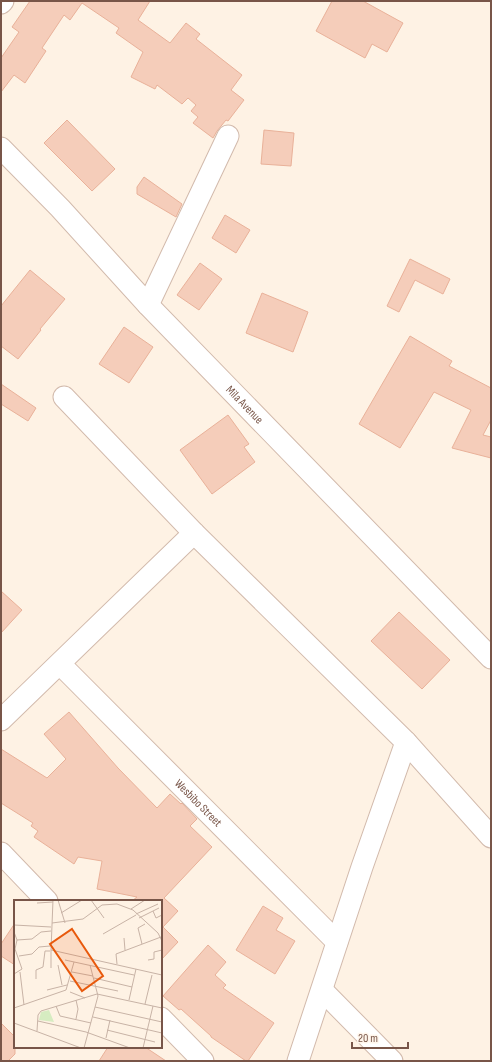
<svg xmlns="http://www.w3.org/2000/svg" width="492" height="1062" font-family="'Sofia Sans Condensed',sans-serif">
	<rect width="100%" height="100%" fill="#fef2e4"/>
	<!-- building -->
	<g fill="#f5cdba" stroke="#e9b199">
		<path d="M30,1H150L138,20L170,43L186,23L200,34L196,39L242,75L231,90L244,100L228,121L226,120L217,131L213,138L193,123L198,117L191,111L196,105L188,98L182,104L157,85L155,89L131,77L143,52L116,33L119,28L82,3L70,20L64,15L42,48L46,51L25,83L14,75L1,92V58L19,32L12,27Z"/>
		<path d="M332,1H363L403,23L387,52L372,44L365,58L316,31Z"/>
		<path d="M67,120L115,169L92,191L44,143Z"/>
		<path d="M264,130L294,133L291,166L261,164Z"/>
		<path d="M144,177L182,204L176,217L137,194V187Z"/>
		<path d="M225,215L250,230L236,253L212,238Z"/>
		<path d="M410,259L450,279L443,294L415,280L399,312L387,306Z"/>
		<path d="M200,263L222,279L199,310L177,295Z"/>
		<path d="M30,270L65,299L40,329L41,330L18,359L1,346V306Z"/>
		<path d="M262,293L308,312L293,352L246,333Z"/>
		<path d="M124,327L153,347L129,383L99,364Z"/>
		<path d="M410,336L452,361L449,366L491,388V420L483,435L491,437V458L452,448L471,410L434,392L400,448L359,424Z"/>
		<path d="M1,384L36,408L28,421L1,404Z"/>
		<path d="M228,415L249,444L244,447L255,462L212,494L180,450Z"/>
		<path d="M1,591L22,610L1,633Z"/>
		<path d="M399,612L450,660L422,689L371,641Z"/>
		<path d="M69,712L118,768L157,808L170,794L181,804L182,803L197,819L190,826L212,847L164,898L178,911L163,927L178,942L161,960V901H132L137,897L97,889L102,861L78,857L74,864L34,837L38,831L31,826L33,823L1,803V749L47,778L66,759L44,734Z"/>
		<path d="M263,906L283,918L276,930L295,941L275,974L236,950Z"/>
		<path d="M15,923V965L1,956V944Z"/>
		<path d="M208,945L226,962L215,975L226,985L223,988L274,1023L248,1061H246L211,1037V1036L181,1009L179,1010L163,996Z"/>
		<path d="M1,1023L15,1037V1054L8,1061H1Z"/>
		<path d="M108,1047H145L166,1061H99Z"/>
	</g>
	<g fill="none" stroke-linecap="round" stroke-linejoin="round">
		<defs>
			<g id="minor">
				<path d="M1,3L3,1"/>
				<path id="s1" d="M1,148L60,208L148,305L491,658"/>
				<path d="M148,305L228,136"/>
				<path d="M64,397L194,533L406,742L491,837"/>
				<path id="s2" d="M60,664L337,942"/>
				<path d="M1,720L194,533"/>
				<path d="M1,853L47,901"/>
				<path d="M322,990L392,1061"/>
				<path d="M161,1018L203,1061"/>
				<path d="M298,1061L362,867L406,742"/>
			</g>
		</defs>
		<!-- minor casing -->
		<use href="#minor" stroke="#d2baac" stroke-width="23"/>
		<!-- minor -->
		<use href="#minor" stroke="#fff" stroke-width="21"/>
	</g>
	<g text-anchor="middle" dominant-baseline="central" stroke-width="3" stroke-linejoin="round" paint-order="stroke">
		<!-- street labels -->
		<g font-size="12" fill="#785548" stroke="#fff6ec">
			<text stroke="none"><textPath href="#s1" startOffset="354">Mila Avenue</textPath></text>
			<text stroke="none"><textPath href="#s2" startOffset="196">Wesbibo Street</textPath></text>
		</g>
	</g>
	<!-- overview -->
	<g transform="translate(14 900)">
		<rect width="148" height="148" fill="#fef2e4"/>
		<path d="M35,110L40,122L25,120L27,112Z" fill="#d6ecc1"/>
		<path fill="none" stroke="#c8b3a6" stroke-width="1" d="M39,0L37,50L148,75M44,0L51,23M77,0L90,18M23,3L39,2M117,9L131,0M139,11L142,18L148,15M47,13L68,0M122,14L144,4M125,18L145,8M38,23L69,19L88,5L103,4L119,10L144,33L148,41M0,25L37,27M0,32L3,40L1,49L8,69L0,74M89,34L122,15M110,38L111,50M3,40L18,39L27,32L37,31M128,44L124,28L131,24M37,50V68M5,56L18,54L25,47L36,46M51,60L120,75M134,60L140,59V52L148,50M103,64L102,54L147,37M44,65L48,85M6,72L10,105M58,72L79,76M80,78L118,87M22,79V70L29,67L31,51H36M56,81L104,91M33,90L53,85M56,92L71,98M62,100L64,109L62,119M115,100L122,69M131,104L138,75M42,106L46,116L77,123M81,107L148,122M0,108L52,90L60,62M79,117L148,133M24,121L72,132L116,148M0,123L67,148M93,130L141,142M23,131L24,115L27,111L83,94L148,108M92,138L96,120M70,148L84,96L76,65M129,148L139,106"/>
		<path fill="#e8590c" fill-opacity="0.15" stroke="#e8590c" stroke-width="2" d="M58,29L89,76L68,91L36,44Z"/>
		<rect width="148" height="148" fill="none" stroke="#785548" stroke-width="2"/>
	</g>
	<!-- border -->
	<rect width="492" height="1062" fill="none" stroke="#785548" stroke-width="4"/>
	<!-- scale -->
	<path d="M352 1042v6h56v-6" fill="none" stroke="#785548" stroke-width="2"/>
	<text x="358" y="1042" font-size="12" fill="#785548" stroke="#fff6ec" stroke-width="3" paint-order="stroke">20 m</text>
</svg>
